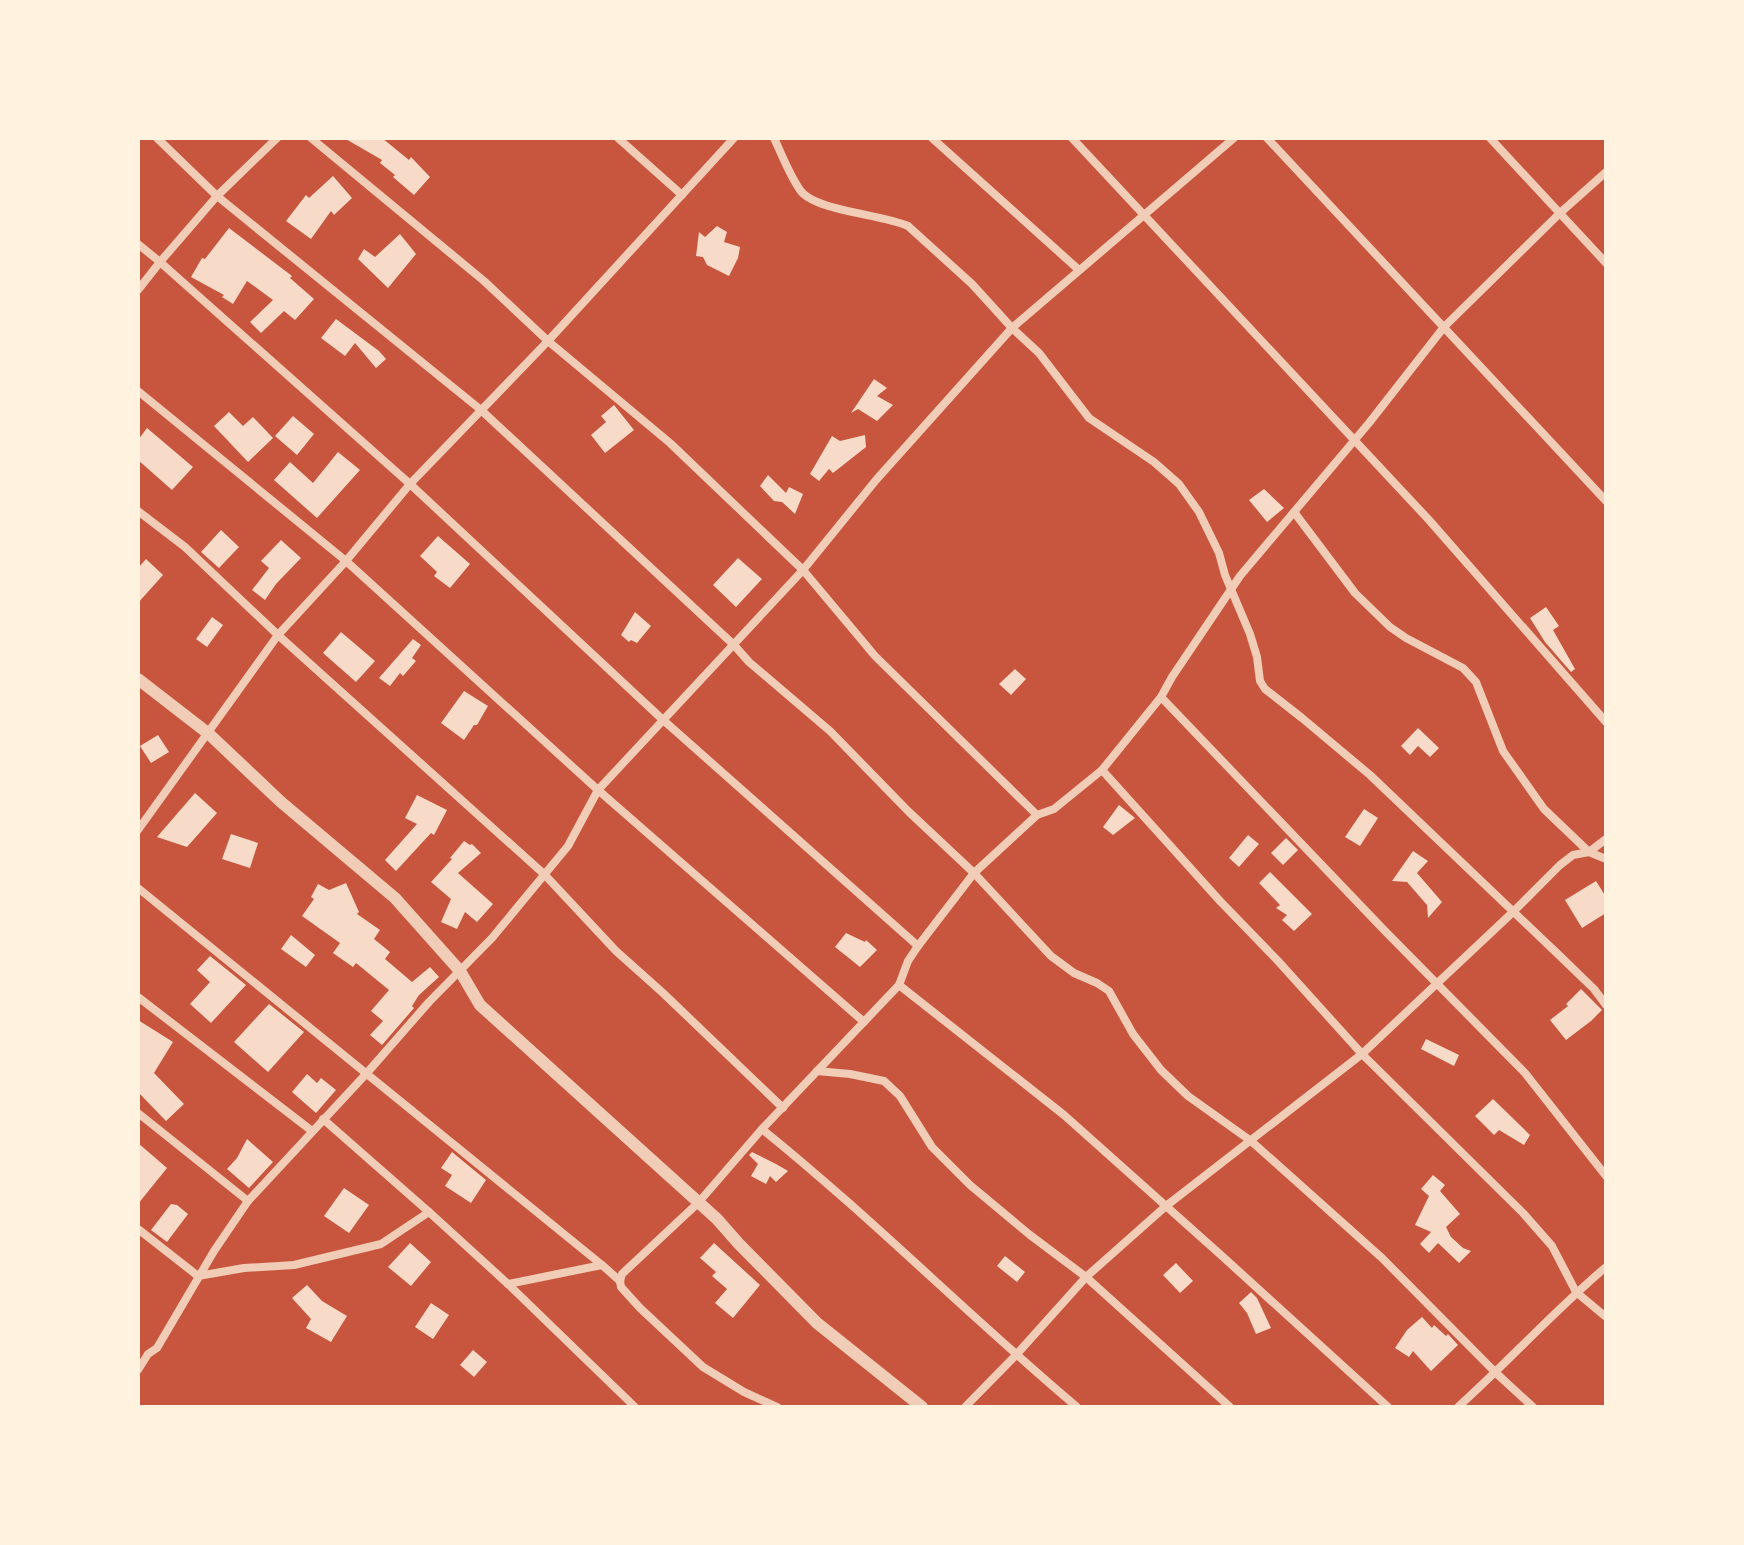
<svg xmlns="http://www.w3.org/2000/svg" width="1744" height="1545" font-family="'PT Sans',sans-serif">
	<rect width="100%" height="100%" fill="#c8553d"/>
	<!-- building -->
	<g fill="#f7dbc8">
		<path d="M344,138H382L409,160L411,157L430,177L414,195L393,177L395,175L380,163L382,160Z"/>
		<path d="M333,176L352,198L334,215L331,211L311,239L286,221L306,195L309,198Z"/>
		<path d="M717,226L727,232L724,242L740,247L738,258L729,276L707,265L703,257L696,256L699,232L705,237Z"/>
		<path d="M229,228L292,276L290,278L314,299L295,320L284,311L261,333L250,322L273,300L247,281L233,304L222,297L224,295L191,277L202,258L205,259Z"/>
		<path d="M400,234L416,254L388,288L358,259L364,249L375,257Z"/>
		<path d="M336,319L379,351L386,359L376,368L355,343L345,356L321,338Z"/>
		<path d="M874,379L887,388L877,396L893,405L877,421L858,409L851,413Z"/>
		<path d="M614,405L634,430L605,453L591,435L606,422L601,416Z"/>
		<path d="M229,412L243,426L253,417L273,438L248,462L214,426Z"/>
		<path d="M293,416L314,434L297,455L275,436Z"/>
		<path d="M147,428L193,467L172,490L138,460V440Z"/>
		<path d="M865,435L866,447L833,473L829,469L819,481L810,474L832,436L840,441Z"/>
		<path d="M338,452L360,470L317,518L274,480L290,462L313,483Z"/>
		<path d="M768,475L786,493L789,487L803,494L795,514L782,502L774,501L760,486Z"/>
		<path d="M1264,489L1284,508L1267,522L1249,500Z"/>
		<path d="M221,530L239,547L219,568L201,552Z"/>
		<path d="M438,536L470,564L450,588L434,576L437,572L420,556Z"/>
		<path d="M281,540L301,558L276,584L265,600L252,590L269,568L261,561Z"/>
		<path d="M738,558L762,579L736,607L713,585Z"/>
		<path d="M146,559L163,575L138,603V568Z"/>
		<path d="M1546,607L1559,626L1553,630L1575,669L1571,672L1545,642L1530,618Z"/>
		<path d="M635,612L651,626L637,643L631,640L629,642L621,635Z"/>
		<path d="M212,617L223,625L207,647L196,639Z"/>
		<path d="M341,632L375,661L356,682L323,653Z"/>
		<path d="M413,639L421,645L412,658L416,661L403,676L400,673L390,686L379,678Z"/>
		<path d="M1015,669L1026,679L1011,695L999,684Z"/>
		<path d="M464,691L488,706L477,725H474L464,740L441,723Z"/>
		<path d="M1418,728L1439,748L1430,757L1418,746L1410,755L1401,746Z"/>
		<path d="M158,735L169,752L151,763L140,746Z"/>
		<path d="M195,793L217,813L187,847L157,837Z"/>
		<path d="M417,795L447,810L434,835L431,833L396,871L385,860L417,824L405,818Z"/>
		<path d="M1119,805L1135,818L1113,835L1103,827Z"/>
		<path d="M1364,809L1378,818L1360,846L1345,837Z"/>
		<path d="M231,834L258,843L250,868L222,859Z"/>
		<path d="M1248,835L1259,844L1239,867L1229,858Z"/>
		<path d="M1286,838L1298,850L1283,865L1271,853Z"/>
		<path d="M464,841L470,845L472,844L481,853L458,873L493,904L477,922L465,912L457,929L441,922L451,899L431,882L452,859L450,858Z"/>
		<path d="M1413,851L1428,861L1417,873L1442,902L1428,918L1427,905L1407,882L1392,881Z"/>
		<path d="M1270,872L1312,914L1294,931L1282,920L1287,915L1276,908L1280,905L1259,883Z"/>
		<path d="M1596,881L1606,897V913L1582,928L1565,900Z"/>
		<path d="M346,883L359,912L357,914L380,930L374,939L390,952L385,959L412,982L430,967L439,977L419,995L412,1006L414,1008L382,1045L370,1035L383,1021L371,1011L389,990L356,963L353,967L333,953L340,943L302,916L314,899L311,897L318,884L329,890Z"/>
		<path d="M846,933L865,942L866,940L877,950L860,967L835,947Z"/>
		<path d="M291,935L315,955L306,967L281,949Z"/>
		<path d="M210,956L246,985L211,1023L190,1004L210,982L197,970Z"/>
		<path d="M1581,989L1602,1010L1591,1021L1566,1040L1550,1020L1568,1006L1566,1004Z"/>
		<path d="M269,1004L304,1032L268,1072L234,1042Z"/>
		<path d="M138,1020L173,1042L154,1073L184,1104L166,1121L138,1092Z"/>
		<path d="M1426,1039L1459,1055L1454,1066L1421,1049Z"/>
		<path d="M307,1074L317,1083L321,1078L336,1090L316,1113L292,1092Z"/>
		<path d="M1493,1099L1530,1135L1524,1145L1499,1130L1494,1135L1475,1116Z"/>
		<path d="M247,1139L273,1162L249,1188L227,1169L237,1158Z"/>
		<path d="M138,1143L167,1168L138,1204Z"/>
		<path d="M452,1152L486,1180L471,1203L445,1186L452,1175L441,1168Z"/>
		<path d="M752,1152L776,1164L788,1171L776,1182L770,1176L766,1184L751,1176L758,1164L749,1155Z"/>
		<path d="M1433,1175L1445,1185L1440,1191L1460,1214L1446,1227L1451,1237L1463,1248L1471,1251L1459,1263L1438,1243L1429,1253L1420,1244L1431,1232L1415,1225L1429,1196L1421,1189Z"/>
		<path d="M344,1188L369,1205L349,1233L324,1216Z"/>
		<path d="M171,1204L177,1205L188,1214L167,1242L151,1230Z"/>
		<path d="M410,1243L431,1262L411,1286L388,1267Z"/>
		<path d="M714,1243L760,1285L733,1318L715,1303L727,1289L712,1276L716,1272L700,1258Z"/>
		<path d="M1005,1256L1025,1272L1017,1282L997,1266Z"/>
		<path d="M1176,1263L1193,1281L1180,1293L1163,1275Z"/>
		<path d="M307,1285L322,1301L347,1316L331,1342L306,1328L311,1319L292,1298Z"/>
		<path d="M1251,1292L1257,1298L1271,1328L1256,1334L1247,1313L1239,1303Z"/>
		<path d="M431,1303L449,1315L433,1339L415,1327Z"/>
		<path d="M1422,1317L1432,1328L1434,1325L1446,1336L1448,1334L1458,1345L1431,1371L1413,1351L1409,1357L1395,1348L1407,1330Z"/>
		<path d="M473,1350L487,1362L474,1377L460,1365Z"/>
	</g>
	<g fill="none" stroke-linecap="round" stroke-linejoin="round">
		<!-- minor -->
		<g stroke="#f1ccb7" stroke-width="8">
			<path d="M157,138L217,196L481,410L734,645L749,662L830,731L909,812L974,873L1051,956L1074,973L1097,983L1109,991L1133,1034L1161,1070L1188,1096L1251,1141L1382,1258L1496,1373L1533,1407"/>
			<path d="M311,138L484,281L548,341L670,443L803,570L876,480L1012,328L1234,138"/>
			<path d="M618,138L682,195"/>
			<path d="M774,138C782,155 789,174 800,190C814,211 882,214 908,226L972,284L1012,328L1039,353L1089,418L1154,462L1179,484L1199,512L1219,553L1225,575L1250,634L1257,657L1260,681L1265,689L1302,718L1370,775L1562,958L1594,989L1606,1005"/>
			<path d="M932,138L1079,270"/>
			<path d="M1072,138L1429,520L1606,722"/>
			<path d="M1267,138L1606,501"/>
			<path d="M1490,138L1606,263"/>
			<path d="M138,244L160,262L410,484L662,719L918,946"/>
			<path d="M138,290L160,262L217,196L277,138"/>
			<path d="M138,391L346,561L598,790L864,1022"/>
			<path d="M138,511L185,547L278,635L545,875L616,951L663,993L783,1108"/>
			<path d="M1294,512L1355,593L1390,627L1406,638L1463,668L1476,682L1503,751L1544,809L1589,852L1606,859"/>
			<path d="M1161,697L1172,677L1240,576L1369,423L1444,327L1560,213L1606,172"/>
			<path d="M1102,770L1220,901L1278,961L1362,1054L1523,1213L1552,1246L1576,1292L1606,1317"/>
			<path d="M138,830L278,635L346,561L410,484L548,341L734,138"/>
			<path d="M138,888L602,1265"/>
			<path d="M899,985L1064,1115L1222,1256L1388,1407"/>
			<path d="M138,997L312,1131"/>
			<path d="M817,1071L850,1074L884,1081L900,1096L932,1147L970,1185L1030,1235L1086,1277L1230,1407"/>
			<path d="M138,1113L248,1201"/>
			<path d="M323,1119L429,1212L508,1284L635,1407"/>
			<path d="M762,1129C871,1217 970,1317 1077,1407"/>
			<path d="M138,1229L198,1276L244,1268L294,1265L381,1244L429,1212"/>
			<path d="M508,1284L602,1265L620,1281"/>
			<path d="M138,1370L148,1354L157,1348L214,1251L248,1201L366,1074L429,1002L492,938L568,846L598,790L803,570L875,656L1037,815"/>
			<path d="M777,1407L744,1392L703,1367L640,1308L621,1287L620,1281L622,1274L698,1203L762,1129L899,985L908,961L918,946L974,873L1037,815L1054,809L1102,770L1161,697L1385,931L1525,1073L1606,1176"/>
			<path d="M965,1407L1016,1355L1086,1277L1166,1206L1362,1054L1513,912L1560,865L1573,855L1589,852L1606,839"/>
			<path d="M1458,1407C1508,1362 1554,1311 1606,1267"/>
		</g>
		<!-- tertiary -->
		<path stroke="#f1ccb7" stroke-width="12" d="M138,679L209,734L281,802L395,898L460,971L480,1005L717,1219L739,1244L817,1323L922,1407"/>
	</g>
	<!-- border -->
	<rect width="1744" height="1545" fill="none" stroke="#fff3e0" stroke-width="280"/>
</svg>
